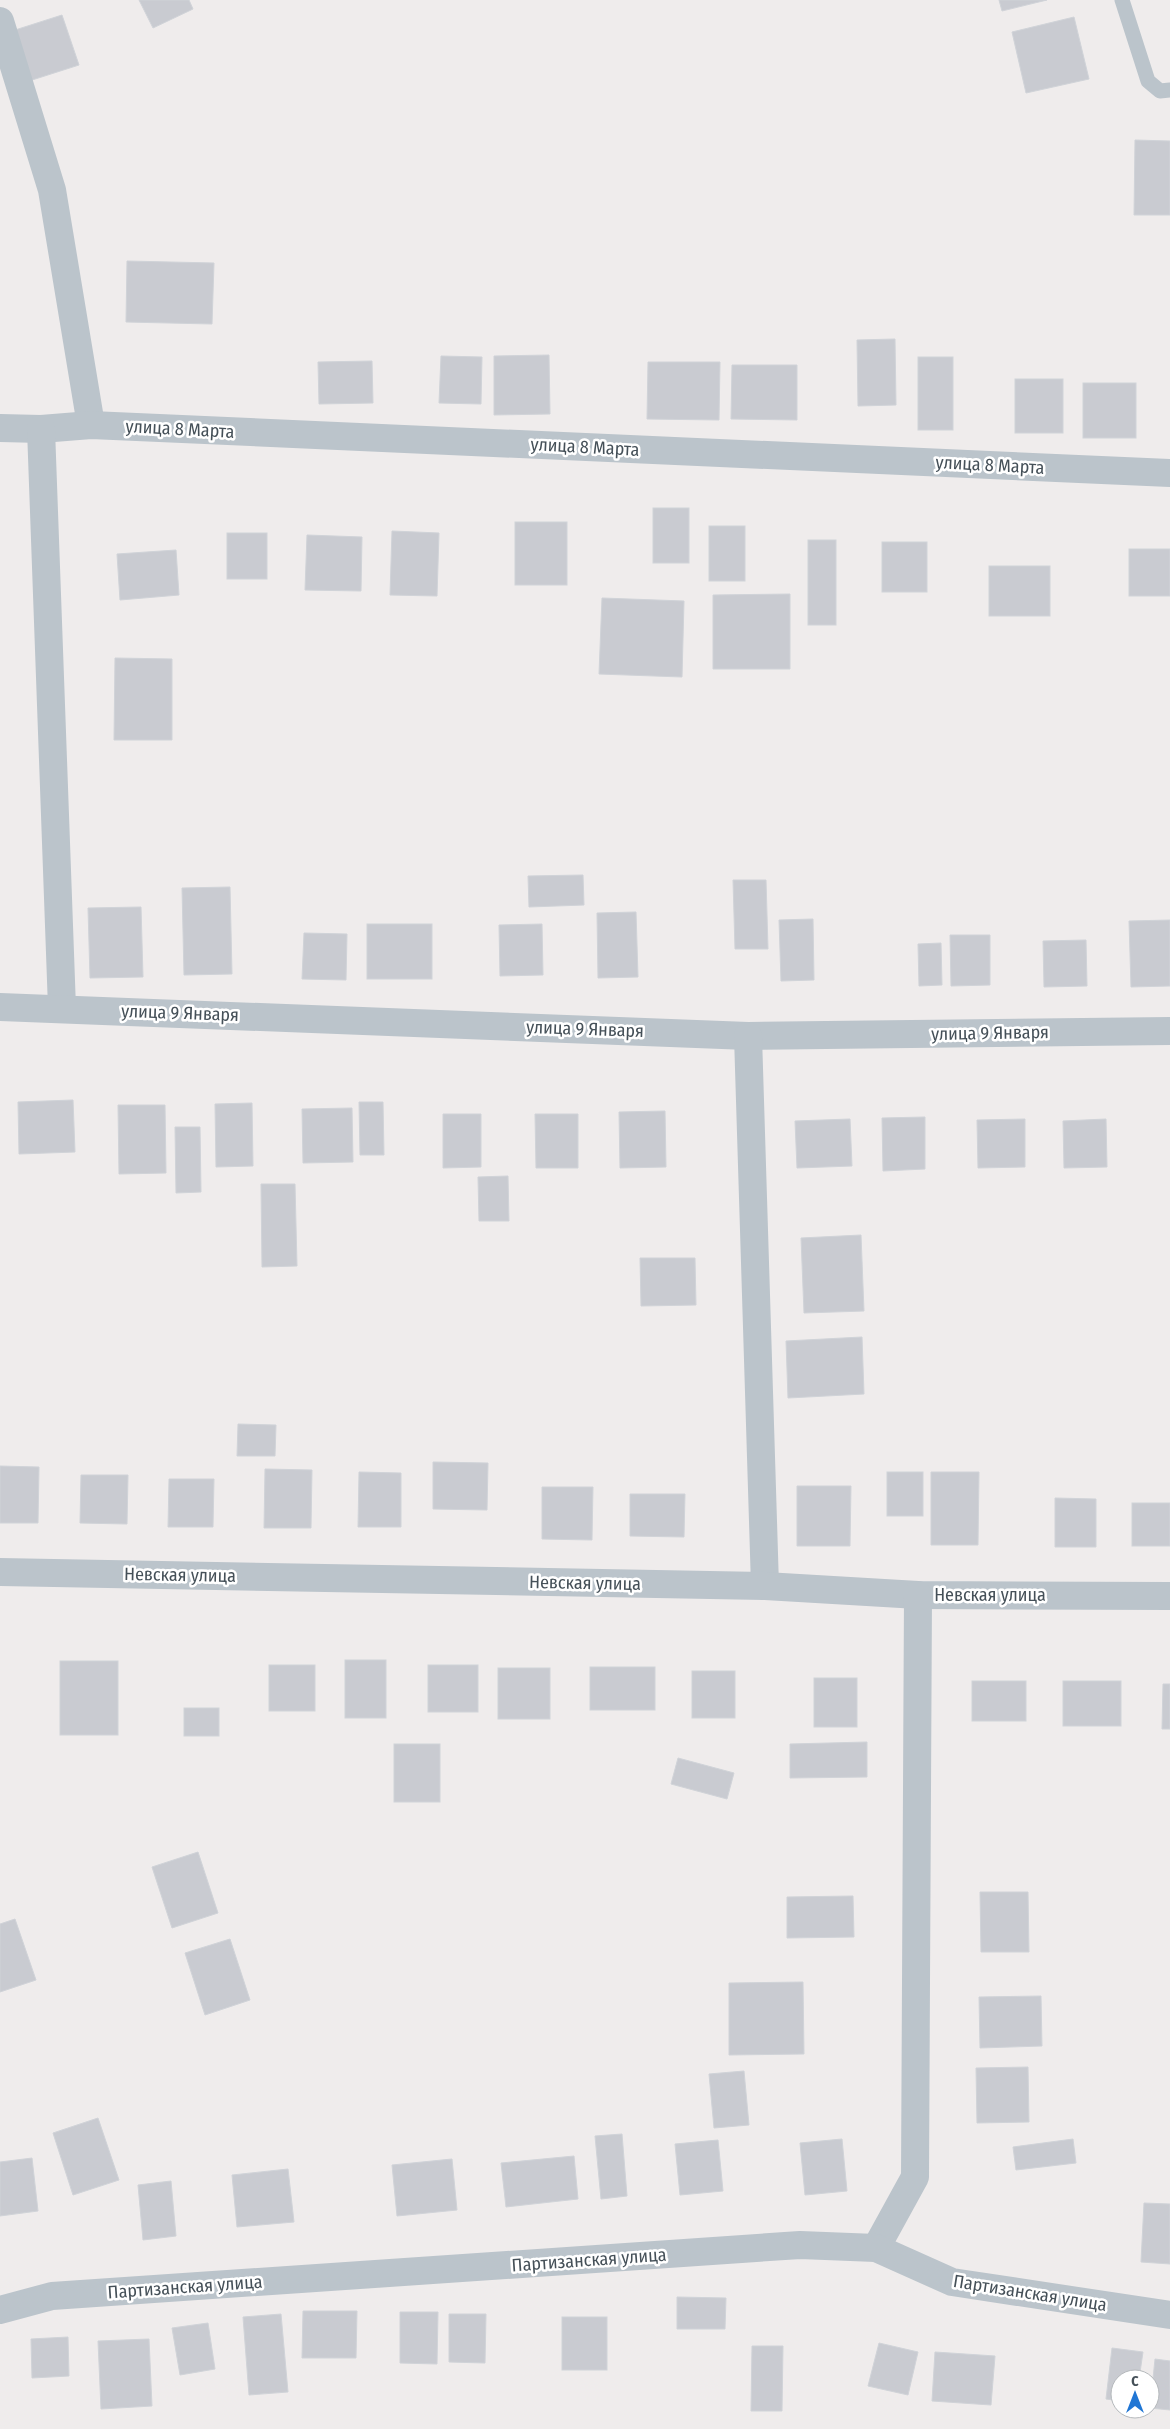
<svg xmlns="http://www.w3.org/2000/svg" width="1170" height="2429" font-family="'Fira Sans Condensed',sans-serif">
	<rect width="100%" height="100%" fill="#efecec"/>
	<!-- building -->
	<g fill="#c9cbd1" stroke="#d0d3d8">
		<path d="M139,0H189L193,9L153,28Z"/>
		<path d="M999,0H1047L1002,11Z"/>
		<path d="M62,15L79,65L29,81L12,31Z"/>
		<path d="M1074,17L1089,79L1026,93L1012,32Z"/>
		<path d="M1135,140L1170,141V215H1134Z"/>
		<path d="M127,261L214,263L212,324L126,322Z"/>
		<path d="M895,339L896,405L858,406L857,340Z"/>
		<path d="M549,355L550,414L494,415V356Z"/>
		<path d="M441,356L482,357L481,404L439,403Z"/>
		<rect x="918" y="357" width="35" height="73"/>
		<path d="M372,361L373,403L319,404L318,362Z"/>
		<path d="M648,362H720L719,420L647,419Z"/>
		<path d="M732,365H797V420L731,419Z"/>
		<rect x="1015" y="379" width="48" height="54"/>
		<rect x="1083" y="383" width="53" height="55"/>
		<rect x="653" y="508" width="36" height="55"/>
		<rect x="515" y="522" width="52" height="63"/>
		<rect x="709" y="526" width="36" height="55"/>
		<path d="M392,531L439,533L437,596L390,595Z"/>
		<rect x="227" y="533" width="40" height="46"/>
		<path d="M307,535L362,537L361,591L305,590Z"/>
		<rect x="808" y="540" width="28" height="85"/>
		<rect x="882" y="542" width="45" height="50"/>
		<rect x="1129" y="549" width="41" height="47"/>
		<path d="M176,550L179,595L120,600L117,554Z"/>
		<rect x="989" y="566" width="61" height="50"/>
		<path d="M790,594V669H713V595Z"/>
		<path d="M602,598L684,601L682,677L599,674Z"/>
		<path d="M115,658L172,659V740H114Z"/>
		<path d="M583,875L584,905L529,907L528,876Z"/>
		<path d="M733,880H766L768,949H735Z"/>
		<path d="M230,887L232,974L184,975L182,888Z"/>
		<path d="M141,907L143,977L90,978L88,908Z"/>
		<path d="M636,912L638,977L598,978L597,913Z"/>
		<path d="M813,919L814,980L781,981L779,920Z"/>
		<path d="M1170,920V986L1131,987L1129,921Z"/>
		<rect x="367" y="924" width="65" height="55"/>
		<path d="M542,924L543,975L500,976L499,925Z"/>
		<path d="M304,933L347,934L346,980L302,979Z"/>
		<path d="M950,935H990V985L951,986Z"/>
		<path d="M1086,940L1087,986L1044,987L1043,941Z"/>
		<path d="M941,943L942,985L919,986L918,944Z"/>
		<path d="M73,1100L75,1152L19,1154L18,1102Z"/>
		<path d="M359,1102H383L384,1155H360Z"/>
		<path d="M252,1103L253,1166L216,1167L215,1104Z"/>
		<path d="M118,1105H165L166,1173L119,1174Z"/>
		<path d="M352,1108L353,1162L303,1163L302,1109Z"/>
		<path d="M665,1111L666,1167L620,1168L619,1112Z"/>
		<path d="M443,1114H481V1167L443,1168Z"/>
		<path d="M535,1114H578V1168H536Z"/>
		<path d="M925,1117V1169L883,1171L882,1118Z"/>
		<path d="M850,1119L852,1166L797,1168L795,1121Z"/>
		<path d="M1025,1119V1167L978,1168L977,1120Z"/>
		<path d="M1106,1119L1107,1167L1064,1168L1063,1121Z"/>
		<path d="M175,1127H200L201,1192L176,1193Z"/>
		<path d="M508,1176L509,1221H479L478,1177Z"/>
		<path d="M261,1184H295L297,1266L262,1267Z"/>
		<path d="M861,1235L864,1311L804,1313L801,1238Z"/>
		<path d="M640,1258H695L696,1305L641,1306Z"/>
		<path d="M862,1337L864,1394L788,1398L786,1341Z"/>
		<path d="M238,1424L276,1425L275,1456H237Z"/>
		<path d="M433,1462L488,1463L487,1510L433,1509Z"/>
		<path d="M0,1466L39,1467L38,1523H0Z"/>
		<path d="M265,1469L312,1470L311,1528H264Z"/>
		<path d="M359,1472L401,1473V1527H358Z"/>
		<rect x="887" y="1472" width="36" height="44"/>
		<path d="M931,1472H979L978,1545H931Z"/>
		<path d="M81,1475H128L127,1524L80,1523Z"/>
		<path d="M169,1479H214L213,1527H168Z"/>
		<path d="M797,1486H851L850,1546H797Z"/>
		<path d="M542,1487H593L592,1540L542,1539Z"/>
		<path d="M630,1494H685L684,1537L630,1536Z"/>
		<path d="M1055,1498L1096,1499V1547H1055Z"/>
		<rect x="1132" y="1503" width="38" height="43"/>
		<rect x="345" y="1660" width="41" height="58"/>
		<rect x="60" y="1661" width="58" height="74"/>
		<rect x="269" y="1665" width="46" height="46"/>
		<rect x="428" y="1665" width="50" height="47"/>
		<rect x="590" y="1667" width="65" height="43"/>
		<rect x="498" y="1668" width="52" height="51"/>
		<rect x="692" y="1671" width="43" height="47"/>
		<rect x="814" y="1678" width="43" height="49"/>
		<rect x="972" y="1681" width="54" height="40"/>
		<rect x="1063" y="1681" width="58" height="45"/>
		<path d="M1163,1684H1170V1729H1162Z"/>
		<rect x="184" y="1708" width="35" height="28"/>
		<path d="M867,1742V1777L790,1778V1744Z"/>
		<rect x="394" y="1744" width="46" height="58"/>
		<path d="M678,1758L734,1773L727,1799L671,1784Z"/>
		<path d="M198,1852L218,1913L172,1928L152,1867Z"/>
		<path d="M980,1892H1028L1029,1952H981Z"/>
		<path d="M853,1896L854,1937L787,1938V1897Z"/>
		<path d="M15,1919L36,1980L0,1992V1924Z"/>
		<path d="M230,1939L250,2000L205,2015L185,1953Z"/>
		<path d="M803,1982L804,2054L729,2055V1983Z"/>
		<path d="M1041,1996L1042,2046L980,2048L979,1997Z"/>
		<path d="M1028,2067L1029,2122L977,2123L976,2068Z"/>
		<path d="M744,2071L749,2125L714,2128L709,2074Z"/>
		<path d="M98,2118L119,2180L73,2195L53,2133Z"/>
		<path d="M622,2134L627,2196L601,2199L595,2136Z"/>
		<path d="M842,2139L847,2191L805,2195L800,2143Z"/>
		<path d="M1073,2139L1076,2163L1016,2170L1013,2147Z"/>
		<path d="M718,2140L723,2191L680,2195L675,2144Z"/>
		<path d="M574,2156L578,2199L506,2207L501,2163Z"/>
		<path d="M32,2158L38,2211L0,2216V2162Z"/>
		<path d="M452,2159L457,2210L397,2216L392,2165Z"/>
		<path d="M288,2169L294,2222L237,2227L232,2175Z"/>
		<path d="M171,2181L176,2236L143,2240L138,2185Z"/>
		<path d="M1144,2203L1170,2204V2264L1141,2262Z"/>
		<path d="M677,2297L726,2298L725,2329H677Z"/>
		<path d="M303,2311H357L356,2358H302Z"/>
		<path d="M400,2312H438L437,2364L400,2363Z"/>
		<path d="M281,2314L288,2392L249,2395L243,2317Z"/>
		<path d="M449,2314H486L485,2363L449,2362Z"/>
		<rect x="562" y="2317" width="45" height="53"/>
		<path d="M208,2323L215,2369L180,2375L172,2328Z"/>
		<path d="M68,2337L69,2376L32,2378L31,2339Z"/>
		<path d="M149,2339L152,2406L101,2409L98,2341Z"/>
		<path d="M879,2343L918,2352L908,2395L868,2386Z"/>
		<path d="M752,2346H783L782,2411H751Z"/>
		<path d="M1112,2348L1143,2352L1139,2379H1120V2401L1106,2399Z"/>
		<path d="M935,2352L995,2356L991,2405L932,2401Z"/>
		<path d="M1155,2359L1170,2361V2410L1150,2408Z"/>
	</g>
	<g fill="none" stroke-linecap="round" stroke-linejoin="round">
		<!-- service -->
		<path stroke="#bbc4cb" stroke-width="15" d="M1122,0L1148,81L1160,91L1170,90"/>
		<!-- minor -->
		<g stroke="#bbc4cb" stroke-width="28">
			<path d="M0,21L52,190L91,425"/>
			<path d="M0,428L41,429L91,425L1170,473"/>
			<path d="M41,429L62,1008"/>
			<path d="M0,1007L748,1036L1170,1031"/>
			<path d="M748,1036L765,1586"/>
			<path d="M0,1572L765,1586L918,1595L1170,1596"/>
			<path d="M876,2248L915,2177L918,1595"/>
			<path d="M0,2310L52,2296L800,2245L876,2248L952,2282L1170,2315"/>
		</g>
	</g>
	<g text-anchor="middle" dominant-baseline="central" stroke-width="5" stroke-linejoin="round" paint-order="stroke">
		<!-- street labels -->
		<g font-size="18" fill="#455058" stroke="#fff">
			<text transform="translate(180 429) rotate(3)">улица 8 Марта</text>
			<text transform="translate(585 447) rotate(3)">улица 8 Марта</text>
			<text transform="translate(990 465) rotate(3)">улица 8 Марта</text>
			<text transform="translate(180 1013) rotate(2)">улица 9 Января</text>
			<text transform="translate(585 1029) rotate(2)">улица 9 Января</text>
			<text transform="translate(990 1033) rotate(-1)">улица 9 Января</text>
			<text transform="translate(180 1575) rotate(1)">Невская улица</text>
			<text transform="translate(585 1583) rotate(1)">Невская улица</text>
			<text x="990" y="1595">Невская улица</text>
			<text transform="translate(589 2260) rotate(-4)">Партизанская улица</text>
			<text transform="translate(185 2287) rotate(-4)">Партизанская улица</text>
			<text transform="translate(1030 2293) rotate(9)">Партизанская улица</text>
		</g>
	</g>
	<!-- north arrow -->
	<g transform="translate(1135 2394)"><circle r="24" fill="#ffffff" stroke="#b5b9bc"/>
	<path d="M0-4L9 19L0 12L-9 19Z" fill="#2076d4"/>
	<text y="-8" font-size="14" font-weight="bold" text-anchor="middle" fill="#455058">С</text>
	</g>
</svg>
